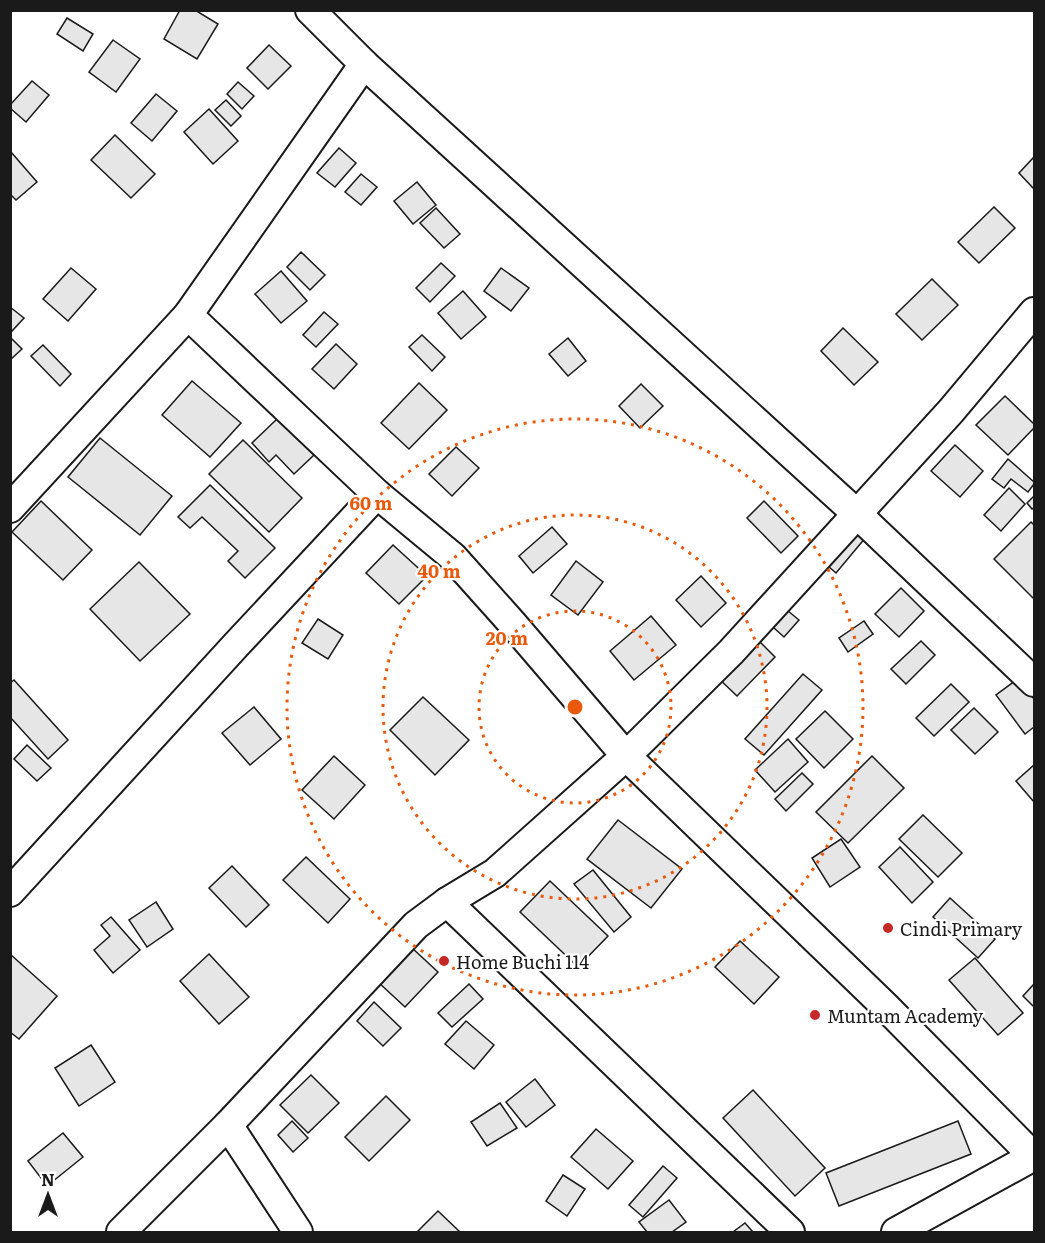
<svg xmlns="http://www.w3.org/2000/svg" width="1045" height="1243" font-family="Literata,serif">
	<rect width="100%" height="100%" fill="#fff"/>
	<!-- building -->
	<g fill="#e6e6e6" stroke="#1a1a1a" stroke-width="1.5">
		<path d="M180,10H195L218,24L197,59L164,39Z"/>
		<path d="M67,18L93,34L83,51L57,34Z"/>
		<path d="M113,40L140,59L116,92L89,72Z"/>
		<path d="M269,45L291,66L268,89L247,68Z"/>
		<path d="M32,81L49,95L26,122L10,108V105Z"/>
		<path d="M238,82L254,96L242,109L227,94Z"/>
		<path d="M156,94L177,111L152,141L131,123Z"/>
		<path d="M226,100L241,116L231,126L215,110Z"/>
		<path d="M209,109L238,141L213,164L184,132Z"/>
		<path d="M115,135L155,174L131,198L91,160Z"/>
		<path d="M339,148L356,163L335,187L317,173Z"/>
		<path d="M11,152L37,182L16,200L10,194Z"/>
		<path d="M1034,157V189L1019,173Z"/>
		<path d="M361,174L377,187L361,205L345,192Z"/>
		<path d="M417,182L436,205L413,224L394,201Z"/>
		<path d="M994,207L1015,228L979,263L958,242Z"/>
		<path d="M436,208L460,234L444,248L420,223Z"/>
		<path d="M301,252L325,275L310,290L287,267Z"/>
		<path d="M441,263L455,276L430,302L416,288Z"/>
		<path d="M71,268L96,289L68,321L43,299Z"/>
		<path d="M501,268L529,288L511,311L484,291Z"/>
		<path d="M281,271L307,301L281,323L255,294Z"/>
		<path d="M932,279L958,305L922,340L896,314Z"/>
		<path d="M463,291L486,317L461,339L438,313Z"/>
		<path d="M10,307L24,318L12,331L10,330Z"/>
		<path d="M324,312L338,324L316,347L303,335Z"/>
		<path d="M843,328L878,362L854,385L821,351Z"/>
		<path d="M422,335L445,357L432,371L409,347Z"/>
		<path d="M10,337L22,349L10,360Z"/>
		<path d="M568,338L586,361L568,376L549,354Z"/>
		<path d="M336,344L357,364L334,389L312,369Z"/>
		<path d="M43,345L71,374L60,386L31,356Z"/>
		<path d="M192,381L241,423L210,457L162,415Z"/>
		<path d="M419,383L447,410L409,449L381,423Z"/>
		<path d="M641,384L663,406L640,428L619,406Z"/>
		<path d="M1005,396L1034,424V428L1008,455L976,425Z"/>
		<path d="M277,419L314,455L294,474L276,455L269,462L252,443Z"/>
		<path d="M100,438L172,496L140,535L68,477Z"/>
		<path d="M243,440L302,498L269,532L209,474Z"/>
		<path d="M955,445L983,471L960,497L931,471Z"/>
		<path d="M456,447L479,468L452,496L429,474Z"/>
		<path d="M1008,459L1034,482V484L1028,492L1011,479L1004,488L992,479Z"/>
		<path d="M210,485L275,548L245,578L228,561L238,551L202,517L190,528L178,517Z"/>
		<path d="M1009,488L1025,504L1001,531L984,515Z"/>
		<path d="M1034,496V508L1032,509L1027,503Z"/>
		<path d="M41,501L92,550L63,580L12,532Z"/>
		<path d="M764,501L798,536L781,553L747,518Z"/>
		<path d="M838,513L866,537L836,573L821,560L831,548L818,535Z"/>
		<path d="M1031,522L1034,525V599L994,559Z"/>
		<path d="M552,527L567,544L533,573L519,556Z"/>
		<path d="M393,545L427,576L399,604L366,573Z"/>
		<path d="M576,561L603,582L578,615L551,595Z"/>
		<path d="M139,562L190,614L140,661L90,609Z"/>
		<path d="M701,576L726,603L701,627L676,600Z"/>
		<path d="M901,588L924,611L899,637L875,614Z"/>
		<path d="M770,596L799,620L784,637L756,612Z"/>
		<path d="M651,616L676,645L634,680L610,651Z"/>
		<path d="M318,619L343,635L328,659L302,643Z"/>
		<path d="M864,621L873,634L848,652L839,638Z"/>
		<path d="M752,634L775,657L737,696L714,674Z"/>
		<path d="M921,641L935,655L906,684L891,669Z"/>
		<path d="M803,674L822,690L764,755L745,739Z"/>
		<path d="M1019,678L1034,699V727L1025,734L996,695Z"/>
		<path d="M14,680L68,740L48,759L10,717V683Z"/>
		<path d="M951,684L969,702L934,736L916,718Z"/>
		<path d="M423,697L469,740L435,775L390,730Z"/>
		<path d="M254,707L281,739L250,765L222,733Z"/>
		<path d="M974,708L998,732L975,754L951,730Z"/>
		<path d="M825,711L853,739L824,768L796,739Z"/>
		<path d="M788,739L808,762L775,792L755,770Z"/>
		<path d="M27,745L51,768L37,781L14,759Z"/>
		<path d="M334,756L365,785L334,819L302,790Z"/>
		<path d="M872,756L904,788L848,843L816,812Z"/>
		<path d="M1034,765V802L1016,781Z"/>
		<path d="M802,773L813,784L786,811L775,799Z"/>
		<path d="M923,815L962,853L938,877L899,839Z"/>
		<path d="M618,820L682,869L651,908L587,859Z"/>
		<path d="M841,839L860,867L830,887L812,858Z"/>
		<path d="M900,847L933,882L912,903L879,867Z"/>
		<path d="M306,857L350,899L328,923L283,880Z"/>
		<path d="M232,866L269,905L246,927L209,888Z"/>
		<path d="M593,870L631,917L614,932L574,884Z"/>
		<path d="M550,881L608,936L578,967L520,912Z"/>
		<path d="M950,898L995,939L978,958L933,917Z"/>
		<path d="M156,902L173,929L147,947L129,920Z"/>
		<path d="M111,917L140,950L113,973L94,950L110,936L101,925Z"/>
		<path d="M740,941L779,977L754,1004L715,967Z"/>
		<path d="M411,947L438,972L405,1007L378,982Z"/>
		<path d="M10,954L57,996L19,1039L10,1032Z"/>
		<path d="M209,954L249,997L219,1024L180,981Z"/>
		<path d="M975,958L1023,1013L998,1035L949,980Z"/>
		<path d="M469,984L483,999L452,1027L438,1013Z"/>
		<path d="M1034,984V1007L1023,996Z"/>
		<path d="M374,1002L401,1028L383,1046L357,1021Z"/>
		<path d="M466,1021L494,1045L474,1069L445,1044Z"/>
		<path d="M91,1045L115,1082L79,1106L55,1068Z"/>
		<path d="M311,1075L339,1103L308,1133L280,1105Z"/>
		<path d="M535,1079L555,1105L526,1127L506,1102Z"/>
		<path d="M753,1090L825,1168L795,1196L723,1118Z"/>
		<path d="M386,1096L410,1120L369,1161L345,1137Z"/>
		<path d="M500,1103L517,1128L487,1146L471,1122Z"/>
		<path d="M292,1121L308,1138L293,1152L278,1135Z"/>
		<path d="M958,1121L971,1154L839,1206L826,1173Z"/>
		<path d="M596,1129L633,1161L608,1189L571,1157Z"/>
		<path d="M63,1133L83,1157L47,1186L28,1161Z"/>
		<path d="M663,1166L677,1178L643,1217L629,1205Z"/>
		<path d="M563,1175L585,1189L567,1216L546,1201Z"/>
		<path d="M669,1200L686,1222L672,1232H647L639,1222Z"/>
		<path d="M438,1211L460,1232H417Z"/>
		<path d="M745,1223L753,1232H733Z"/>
	</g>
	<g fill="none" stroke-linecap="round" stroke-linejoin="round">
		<defs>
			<g id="street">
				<path d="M310,10L364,64L856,513L1034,682"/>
				<path d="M188,315L377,494L453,557L512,623L626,756L495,873L447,902L416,925L228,1125"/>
				<path d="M10,508L188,315L364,64"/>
				<path d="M10,892L236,645L377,494"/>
				<path d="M447,902L790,1232"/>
				<path d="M1034,1157L885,1006L626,756L731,652L951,411L1034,312"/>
				<path d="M121,1232L228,1125L298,1232"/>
				<path d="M896,1232L1034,1156"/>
			</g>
		</defs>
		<!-- street casing -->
		<use href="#street" stroke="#1a1a1a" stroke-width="32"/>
		<!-- street -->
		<use href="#street" stroke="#fff" stroke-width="28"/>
	</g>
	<!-- distance rings -->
	<g fill="none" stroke="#e8590c" stroke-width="3" stroke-dasharray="3 6">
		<circle cx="575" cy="707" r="96"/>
		<circle cx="575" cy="707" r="192"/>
		<circle cx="575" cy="707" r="288"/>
	</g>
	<!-- markers -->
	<g fill="#c62828" stroke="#fff" stroke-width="2">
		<circle cx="888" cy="928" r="6"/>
		<circle cx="444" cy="961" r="6"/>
		<circle cx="815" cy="1015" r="6"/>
	</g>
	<g text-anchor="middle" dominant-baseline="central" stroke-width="4.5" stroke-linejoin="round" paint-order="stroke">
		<!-- poi labels -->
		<g font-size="18" fill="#1a1a1a" stroke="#fff" text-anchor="start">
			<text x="900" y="928">Cindi Primary</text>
			<text x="456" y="961">Home Buchi 114</text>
			<text x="827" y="1015">Muntam Academy</text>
		</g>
	</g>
	<circle cx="575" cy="707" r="9" fill="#e8590c" stroke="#fff" stroke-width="3"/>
	<g font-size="18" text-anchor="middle" font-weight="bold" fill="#e8590c" stroke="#fff" stroke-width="4.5" stroke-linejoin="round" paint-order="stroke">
		<text x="371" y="510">60 m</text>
		<text x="439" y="578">40 m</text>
		<text x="507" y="645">20 m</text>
	</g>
	<!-- border -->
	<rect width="1045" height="1243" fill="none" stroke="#1a1a1a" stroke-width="24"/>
	<!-- north arrow -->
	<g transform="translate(48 1195)" stroke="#ffffff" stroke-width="4.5" paint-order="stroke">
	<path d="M0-4.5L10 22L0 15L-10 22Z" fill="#1a1a1a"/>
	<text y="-9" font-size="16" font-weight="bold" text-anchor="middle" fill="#1a1a1a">N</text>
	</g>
</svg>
